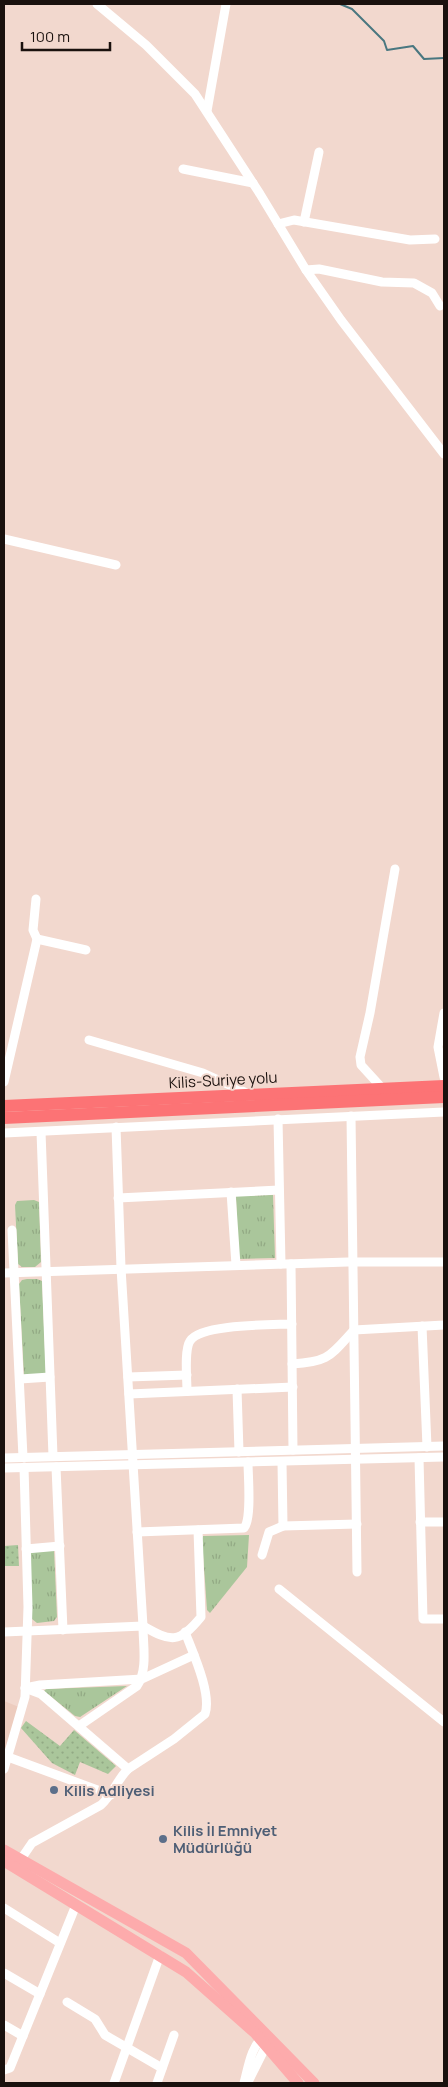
<svg xmlns="http://www.w3.org/2000/svg" width="448" height="2087" font-family="Manrope,sans-serif">
	<defs>
		<pattern id="grass-dots" width="8" height="8" patternUnits="userSpaceOnUse" patternTransform="scale(1.25)"><rect width="8" height="8" fill="#aac69b"/><path d="M2 2h.1M6 6h.1" fill="none" stroke="#92a984" stroke-width="1.8" stroke-linecap="round"/></pattern>
		<pattern id="park-tufts" width="24" height="20" patternUnits="userSpaceOnUse" patternTransform="scale(1.25)"><rect width="24" height="20" fill="#aac69b"/><path d="M3 7l-1-3M5 7V3M7 7l1-3M15 17l-1-3M17 17v-4M19 17l1-3" fill="none" stroke="#92a984"/></pattern>
	</defs>
	<rect width="100%" height="100%" fill="#f2d8ce"/>
	<!-- built -->
	<path fill="#edccbe" d="M4,1701L19,1707L4,1754Z"/>
	<!-- grass -->
	<g fill="url(#grass-dots)">
		<path d="M18,1545L19,1566H4V1546Z"/>
		<path d="M26,1721L60,1746L74,1730L116,1766L108,1774L80,1762L75,1775L52,1763L21,1728Z"/>
	</g>
	<!-- park -->
	<g fill="url(#park-tufts)">
		<path d="M273,1195L275,1258L238,1259L236,1196Z"/>
		<path d="M34,1200L39,1202L41,1262L35,1267H22L18,1264L15,1205L17,1201Z"/>
		<path d="M27,1279H37L42,1281L46,1374L24,1376L19,1284L22,1280Z"/>
		<path d="M249,1535L247,1567L210,1613L207,1610L202,1539L203,1536Z"/>
		<path d="M54,1550L57,1617L54,1621L37,1623L32,1619L30,1551Z"/>
		<path d="M127,1686L80,1717L75,1716L44,1691L46,1689Z"/>
	</g>
	<g fill="none" stroke-linecap="round" stroke-linejoin="round">
		<!-- stream -->
		<path stroke="#497780" stroke-width="2" d="M340,4L352,9L384,41L387,50L413,46L424,59L444,58"/>
		<!-- minor -->
		<g stroke="#fff" stroke-width="9">
			<path d="M97,4L146,45L195,94L260,194L306,270L341,320L444,454"/>
			<path d="M207,111L226,4"/>
			<path d="M183,169L253,183"/>
			<path d="M304,222L319,152"/>
			<path d="M278,224L294,220L410,240L435,239"/>
			<path d="M306,270L319,269L382,282L414,283L432,293L440,306"/>
			<path d="M4,539L116,565"/>
			<path d="M37,939L86,950"/>
			<path d="M444,1013L438,1047L444,1077"/>
			<path d="M89,1040L203,1073L249,1094"/>
			<path d="M4,1082L35,948L37,939L33,930L36,899"/>
			<path d="M382,1088L361,1065L360,1057L370,1013L395,869"/>
			<path d="M351,1116L357,1572"/>
			<path d="M278,1119L281,1264"/>
			<path d="M41,1132L53,1456"/>
			<path d="M4,1133L444,1112"/>
			<path d="M231,1192L236,1265"/>
			<path d="M118,1198L279,1190"/>
			<path d="M12,1230L23,1457"/>
			<path d="M291,1264L293,1450"/>
			<path d="M4,1273L348,1262H444"/>
			<path d="M422,1326L427,1447"/>
			<path d="M292,1364C329,1362 330,1356 354,1330L444,1325"/>
			<path d="M128,1377L187,1375"/>
			<path d="M20,1379L50,1377"/>
			<path d="M237,1389L239,1452"/>
			<path d="M187,1391C187,1379 184,1350 190,1341C200,1324 271,1325 292,1324"/>
			<path d="M129,1394L293,1387"/>
			<path d="M4,1458L444,1446"/>
			<path d="M419,1458L423,1619H444"/>
			<path d="M282,1462L283,1526"/>
			<path d="M56,1467L63,1630"/>
			<path d="M4,1468L444,1457"/>
			<path d="M420,1522H444"/>
			<path d="M137,1532L244,1528C252,1519 248,1476 248,1462"/>
			<path d="M26,1549L60,1546"/>
			<path d="M262,1555L269,1532L283,1526L357,1524"/>
			<path d="M279,1589L444,1722"/>
			<path d="M4,1632L143,1626C171,1642 179,1644 201,1617L198,1530"/>
			<path d="M25,1688L40,1685L142,1679L194,1655"/>
			<path d="M25,1688L41,1694L128,1769"/>
			<path d="M79,1726L137,1686C148,1670 143,1645 143,1626L121,1268L116,1127"/>
			<path d="M8,1757L111,1795"/>
			<path d="M4,1769L25,1697L28,1607L24,1467"/>
			<path d="M21,1859L32,1843L101,1805C113,1794 117,1780 128,1769L174,1739L205,1714C212,1694 193,1653 185,1632"/>
			<path d="M4,1908L60,1943"/>
			<path d="M4,1973L40,1994"/>
			<path d="M67,2002L95,2019L105,2035L162,2068"/>
			<path d="M4,2025L23,2036"/>
			<path d="M4,2070L10,2068L76,1905"/>
			<path d="M249,2080L266,2046L267,2042"/>
			<path d="M114,2083L160,1955"/>
			<path d="M157,2083L174,2035"/>
			<path d="M244,2083C248,2069 251,2044 265,2036"/>
		</g>
		<!-- major -->
		<g stroke="#fdabac" stroke-width="11">
			<path d="M4,1850L186,1953L314,2083"/>
			<path d="M4,1861L186,1972L255,2033L298,2083"/>
		</g>
		<!-- highway -->
		<g stroke="#fc7375" stroke-width="12">
			<path d="M4,1106L444,1086"/>
			<path d="M4,1118L444,1097"/>
		</g>
	</g>
	<!-- markers -->
	<g fill="#5c6f8a" stroke="#f2d8ce" stroke-width="2">
		<circle cx="54" cy="1790" r="5"/>
		<circle cx="163" cy="1839" r="5"/>
	</g>
	<g text-anchor="middle" dominant-baseline="central" stroke-width="4" stroke-linejoin="round" paint-order="stroke">
		<!-- street labels -->
		<g font-size="15" fill="#1a110e" stroke="#f2d8ce">
			<text transform="translate(223 1080) rotate(-3)">Kilis-Suriye yolu</text>
		</g>
		<!-- service labels -->
		<g font-size="15" font-weight="bold" fill="#4e5e75" stroke="#f2d8ce" text-anchor="start">
			<text x="64" y="1790">Kilis Adliyesi</text>
			<text x="173" y="1830">Kilis İl Emniyet<tspan x="173" dy="17">Müdürlüğü</tspan></text>
		</g>
	</g>
	<!-- border -->
	<rect width="448" height="2087" fill="none" stroke="#1a110e" stroke-width="10"/>
	<!-- scale -->
	<path d="M22 42v8h88v-8" fill="none" stroke="#1a110e" stroke-width="2.5"/>
	<text x="30" y="42" font-size="15" fill="#1a110e" stroke="#f2d8ce" stroke-width="4" paint-order="stroke">100 m</text>
</svg>
